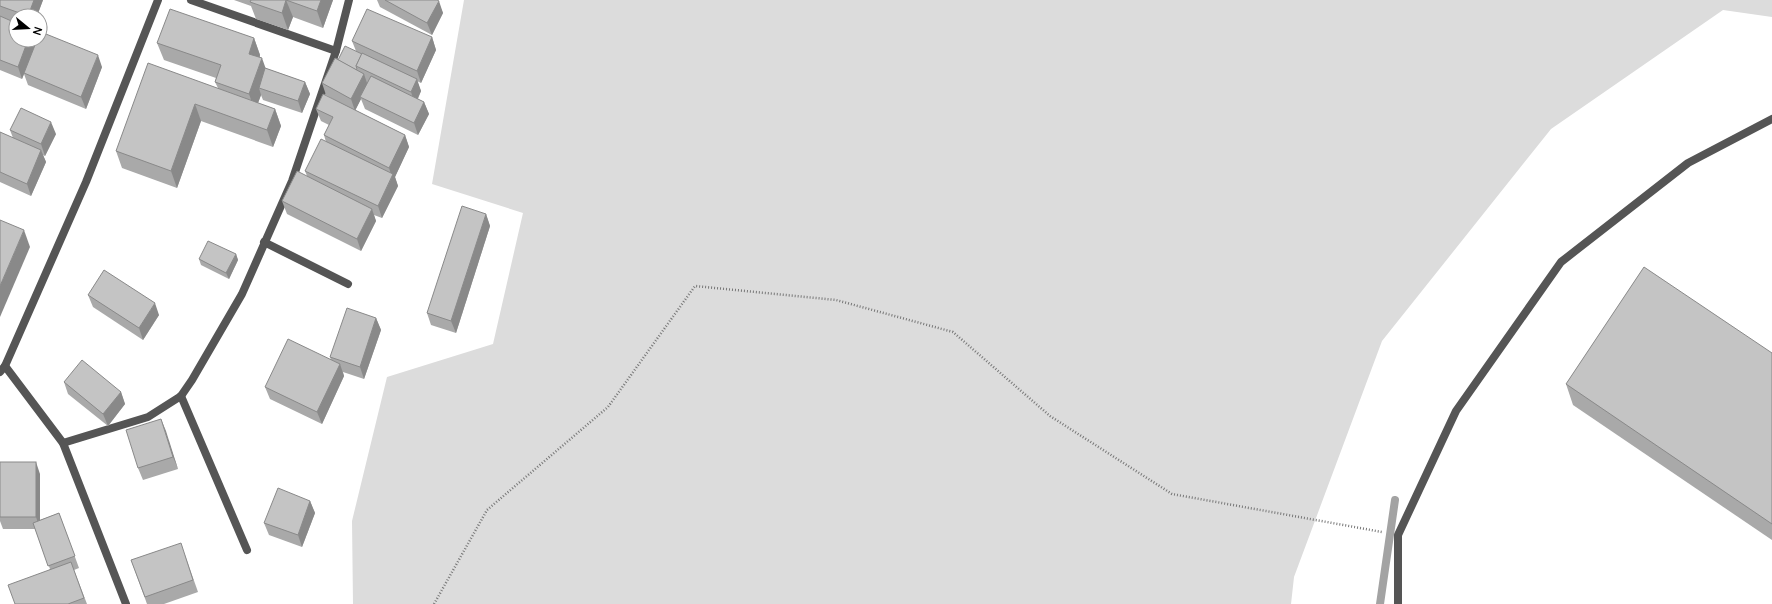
<svg xmlns="http://www.w3.org/2000/svg" width="1772" height="604" font-family="Manrope,sans-serif">
	<rect width="100%" height="100%" fill="#fff"/>
	<!-- green -->
	<path fill="#dcdcdc" d="M464,0H1772V17L1723,10L1551,129L1382,341L1294,577L1291,604H353L352,521L387,377L493,344L523,213L432,184Z"/>
	<g fill="none" stroke-linecap="round" stroke-linejoin="round">
		<!-- stream -->
		<path stroke="#a3a3a3" stroke-width="8" d="M1380,604L1395,500"/>
		<!-- path -->
		<path stroke="#777" stroke-width="2.5" stroke-dasharray="1 2" stroke-linecap="butt" d="M434,604L487,510L608,407L695,286L836,300L953,332L1050,416L1172,494L1382,532"/>
		<!-- street -->
		<g stroke="#555" stroke-width="8">
			<path d="M191,0L336,51"/>
			<path d="M264,242L348,284"/>
			<path d="M5,366L63,443L126,604"/>
			<path d="M0,372L5,366L86,182L158,0"/>
			<path d="M181,396L247,550"/>
			<path d="M63,443L148,417L181,396L192,380L242,294L292,181L336,51L349,0"/>
			<path d="M1398,604V535L1456,411L1561,262L1688,163L1772,119"/>
		</g>
	</g>
	<!-- wall -->
	<g fill="#a9a9a9">
		<path d="M0,0H43L37,16H16V40H36L37,41L102,67L86,109L28,85L24,74L22,79L0,70Z"/>
		<path d="M234,0H333L323,28L293,17L288,30L256,19L251,6Z"/>
		<path d="M377,0H437L443,13L432,35L380,7Z"/>
		<path d="M432,37L436,50L421,83L417,81L421,91L418,99L424,102L429,114L418,135L365,109L361,99L355,110L405,135L409,147L395,177L398,186L382,218L374,215L376,221L361,251L287,214L282,201L307,176L305,171L326,142L324,135L329,125L321,121L316,109L340,103L326,95L322,83L338,60L356,51L352,41Z"/>
		<path d="M254,38L260,55V58L265,68L305,82L310,94L302,113L263,100L261,95L258,103L275,109L281,126L273,147L201,121L177,188L122,168L116,151L218,88L215,82L216,78L164,60L157,43Z"/>
		<path d="M10,130L56,134L45,156L43,155L46,162L31,196L0,182V132L13,138Z"/>
		<path d="M486,214L490,226L456,333L431,325L427,313Z"/>
		<path d="M236,254L238,260L229,279L201,265L199,259Z"/>
		<path d="M88,295L159,315L143,340L93,307Z"/>
		<path d="M376,318L381,330L364,379L343,372L344,376L322,424L270,399L265,387L331,360L330,357Z"/>
		<path d="M1772,353V540L1573,405L1566,384Z"/>
		<path d="M64,382L121,392L125,404L108,426L68,394Z"/>
		<path d="M161,419L178,469L143,480L138,468Z"/>
		<path d="M0,462L40,474V520L59,513L79,568L74,570L87,604H15L50,569L35,529H3L0,521Z"/>
		<path d="M310,501L315,513L302,547L269,535L264,523Z"/>
		<path d="M185,555L198,592L164,604H147L131,560Z"/>
	</g>
	<!-- shaded-wall -->
	<g fill="#898989">
		<path d="M34,0H43L37,16H28Z"/>
		<path d="M286,0L293,17L288,30L282,13Z"/>
		<path d="M321,0H333L323,28L317,11Z"/>
		<path d="M439,1L443,13L432,35L427,23Z"/>
		<path d="M432,37L436,50L421,83L417,71Z"/>
		<path d="M254,38L260,55L255,71L249,54Z"/>
		<path d="M28,40H36L37,41L22,79L18,67Z"/>
		<path d="M98,55L102,67L86,109L81,97Z"/>
		<path d="M262,58L268,75L259,88L261,95L255,111L249,94Z"/>
		<path d="M364,74L368,86L360,97L361,99L355,111L351,99Z"/>
		<path d="M417,79L421,91L415,104L411,92Z"/>
		<path d="M305,82L310,94L302,113L298,101Z"/>
		<path d="M424,102L429,114L418,135L414,123Z"/>
		<path d="M195,104L201,121L177,188L171,171Z"/>
		<path d="M275,109L281,126L273,147L267,130Z"/>
		<path d="M51,122L56,134L45,156L41,144Z"/>
		<path d="M405,135L409,147L395,177L398,186L382,218L378,206L392,177L389,168Z"/>
		<path d="M41,150L46,162L31,196L27,184Z"/>
		<path d="M372,209L376,221L361,251L357,239Z"/>
		<path d="M486,214L490,226L456,333L451,321Z"/>
		<path d="M24,230L30,247L0,317V286Z"/>
		<path d="M236,254L238,260L229,279L226,273Z"/>
		<path d="M155,303L159,315L143,340L139,328Z"/>
		<path d="M376,318L381,330L364,379L360,367Z"/>
		<path d="M340,364L344,376L322,424L317,412Z"/>
		<path d="M121,392L125,404L108,426L103,414Z"/>
		<path d="M161,419L166,431L178,469L173,457Z"/>
		<path d="M36,462L40,474V529L36,517Z"/>
		<path d="M310,501L315,513L302,547L298,535Z"/>
	</g>
	<!-- building -->
	<g fill="#c4c4c4" stroke="#898989">
		<path d="M0,0H34L28,16L0,6Z"/>
		<path d="M251,0H321L317,11L286,0L282,13L250,2Z"/>
		<path d="M385,0H437L439,1L427,23Z"/>
		<path d="M170,9L254,38L249,54L262,58L249,94L215,82L221,65L157,43Z"/>
		<path d="M367,9L432,37L417,71L352,41Z"/>
		<path d="M0,16L16,23V40H28L18,67L0,60Z"/>
		<path d="M41,32L98,55L81,97L24,73L37,40H40Z"/>
		<path d="M345,46L362,54L356,66L357,69L356,70L338,60Z"/>
		<path d="M362,53L417,79L411,92L356,66Z"/>
		<path d="M335,58L364,74L351,99L322,83Z"/>
		<path d="M148,63L275,109L267,130L195,104L171,171L116,151Z"/>
		<path d="M265,68L305,82L298,101L259,88Z"/>
		<path d="M371,76L424,102L414,123L360,97Z"/>
		<path d="M323,94L405,135L389,168L324,135L333,117L316,109Z"/>
		<path d="M21,108L51,122L41,144L10,130Z"/>
		<path d="M0,132L41,150L27,184L0,172Z"/>
		<path d="M321,139L393,174L378,206L305,171Z"/>
		<path d="M297,171L372,209L357,239L282,201Z"/>
		<path d="M462,206L486,214L451,321L427,313Z"/>
		<path d="M0,220L24,230L0,286Z"/>
		<path d="M208,241L236,254L226,273L199,259Z"/>
		<path d="M1644,267L1772,353V524L1566,384Z"/>
		<path d="M104,270L155,303L139,328L88,295Z"/>
		<path d="M347,308L376,318L360,367L330,357Z"/>
		<path d="M288,339L340,364L317,412L265,387Z"/>
		<path d="M82,360L121,392L103,414L64,382Z"/>
		<path d="M161,419L173,457L138,468L126,430Z"/>
		<rect x="0" y="462" width="36" height="55"/>
		<path d="M278,488L310,501L298,535L264,523Z"/>
		<path d="M59,513L75,556L48,566L33,523Z"/>
		<path d="M181,543L193,580L145,597L131,560Z"/>
		<path d="M71,562L84,598L68,604H15L8,585Z"/>
	</g>
	<!-- north arrow -->
	<g transform="translate(28 28) rotate(108)"><circle r="19" fill="#ffffff" stroke="#999999"/>
	<path d="M0-3L7 15L0 10L-7 15Z" fill="#000000"/>
	<text y="-6" font-size="11" font-weight="bold" text-anchor="middle" fill="#000000">N</text>
	</g>
</svg>
